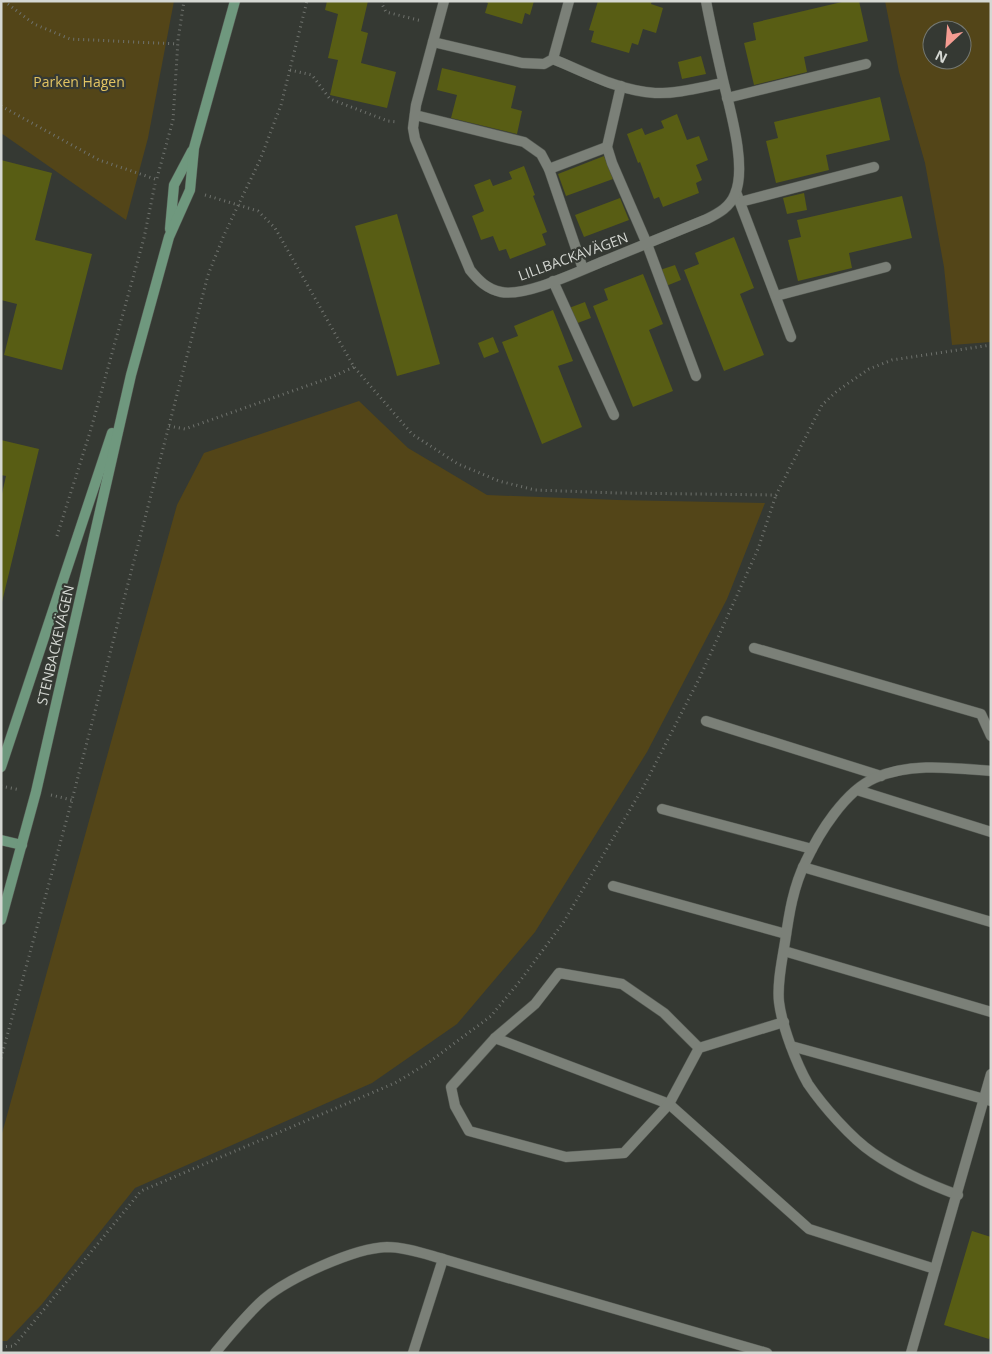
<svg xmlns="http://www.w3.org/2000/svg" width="992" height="1354" font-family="'Open Sans',sans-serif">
	<rect width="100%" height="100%" fill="#353933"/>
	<!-- green -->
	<g fill="#534518" fill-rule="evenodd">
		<path d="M1,1H174L148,138L126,220L1,133Z"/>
		<path d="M885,1H991V342L952,345L944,267L925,163L899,72ZM932,30H962V60H932Z"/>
		<path d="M359,401L408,448L487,495L618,500L765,503L727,599L647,752L535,932L457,1024L372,1083L135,1188L42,1304L7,1341H1V1137L177,505L204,453Z"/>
	</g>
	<!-- building -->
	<g fill="#585d14">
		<path d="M327,1H368L361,31L368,33L361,63L396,72L387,108L330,95L338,60L328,58L338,14L325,10Z"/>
		<path d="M484,1H534L530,15L525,13L522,24L485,13L488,3Z"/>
		<path d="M598,1H652L651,4L663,8L656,33L643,29L638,45L632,43L629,53L591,42L594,31L589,30Z"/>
		<path d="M846,1H859L868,41L804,57L807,72L754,85L744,43L756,40L753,23Z"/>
		<path d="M701,56L706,74L682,79L678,62Z"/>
		<path d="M442,68L516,86L511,108L522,111L517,134L451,118L457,95L437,90Z"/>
		<path d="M880,97L890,140L826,155L829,170L776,183L766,141L778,138L774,122Z"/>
		<path d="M677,114L687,140L699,136L708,160L696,165L702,180L696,183L699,193L663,207L659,197L654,199L640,162L638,163L627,134L642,128L645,135L664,128L661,121Z"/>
		<path d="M604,156L613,179L566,196L558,174Z"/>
		<path d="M1,160L52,173L35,240L92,254L62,370L4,355L17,304L1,300Z"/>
		<path d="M524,166L535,195L533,196L547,232L542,234L546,245L510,259L506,249L499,251L493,236L481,240L472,216L484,211L474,185L490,179L493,186L512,179L509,172Z"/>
		<path d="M804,193L807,210L787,214L783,198Z"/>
		<path d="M902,196L912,238L849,253L852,268L798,281L788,240L801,237L797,220Z"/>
		<path d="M620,198L629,220L584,237L575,215Z"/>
		<path d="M397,214L440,364L397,376L355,226Z"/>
		<path d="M734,237L754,288L740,294L764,355L724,371L684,270L699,264L695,253Z"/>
		<path d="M675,265L681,280L666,286L660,270Z"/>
		<path d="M643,274L663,324L649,330L673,391L633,407L593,306L608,300L604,289Z"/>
		<path d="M585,302L591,318L575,324L569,308Z"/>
		<path d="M553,310L573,361L558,366L582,427L542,444L502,342L518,336L514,326Z"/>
		<path d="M493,337L499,352L484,358L478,343Z"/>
		<path d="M1,440L39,449L2,602L1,498L6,476L1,475Z"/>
		<path d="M972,1231L991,1237V1333L989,1339L944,1325Z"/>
	</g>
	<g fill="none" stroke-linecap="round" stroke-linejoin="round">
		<defs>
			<g id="lane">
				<path d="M433,42L522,63L544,64L553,59L569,1"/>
				<path d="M553,59C585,72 619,91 655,93C677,94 702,87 723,83"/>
				<path d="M621,86L607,147L612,163L647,244L696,376"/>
				<path d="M727,98L866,64"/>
				<path d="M415,115L524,142L541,154L549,169L583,269"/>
				<path d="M549,169L607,147"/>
				<path d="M736,192L791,337"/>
				<path d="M740,202L874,167"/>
				<path d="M553,281L614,415"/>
				<path d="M776,296L886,267"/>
				<path d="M754,648L981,714L991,736"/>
				<path d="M706,721L881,776"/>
				<path d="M857,790L991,832"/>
				<path d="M662,809L812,849"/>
				<path d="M803,867L991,922"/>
				<path d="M613,886L786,934"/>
				<path d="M784,951L991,1012"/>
				<path d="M495,1038L669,1104L809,1229L935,1269"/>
				<path d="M791,1046L991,1101"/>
				<path d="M699,1048L664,1013L622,984L559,973L535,1004L495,1038L451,1087L455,1106L469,1131L566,1157L624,1153L669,1104L699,1048L784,1022"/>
				<path d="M958,1195C928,1184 899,1171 873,1153C851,1138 823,1106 808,1084C796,1063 782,1026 779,1002C777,983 782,961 785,942C789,914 793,887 806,861C819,833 845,791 875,778C910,762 954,768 991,771"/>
				<path d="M215,1353C231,1334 246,1315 264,1299C289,1278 354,1248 387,1247C405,1247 425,1254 443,1259L767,1353"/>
				<path d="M413,1353L443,1259"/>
				<path d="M911,1353L991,1074"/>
			</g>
			<path id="street" d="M444,1L416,105L413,128L415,139L470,270C479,281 487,289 501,292C526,297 579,271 604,261C638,247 673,233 707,219C719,213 730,207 735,194C747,166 730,110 723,80C717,54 711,28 706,1"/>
			<g id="secondary">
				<path d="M170,229L174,185L192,151"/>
				<path d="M1,767L112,433"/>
				<path d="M1,840L22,845"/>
				<path d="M1,920L36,792L131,375L169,237L190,190L194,148L235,1"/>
			</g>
		</defs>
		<!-- lane casing -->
		<use href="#lane" stroke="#545852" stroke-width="11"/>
		<!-- street casing -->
		<use href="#street" stroke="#545852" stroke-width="11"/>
		<!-- secondary casing -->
		<use href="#secondary" stroke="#545852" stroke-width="11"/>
		<!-- path -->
		<g stroke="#6f726d" stroke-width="3" stroke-dasharray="1 4" stroke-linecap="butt">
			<path d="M4,1L34,24L70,39L178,44"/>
			<path d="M383,1L382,4L386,12L422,21"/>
			<path d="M290,70L312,75L330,99L388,121L398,122"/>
			<path d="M1,106L99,160L158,180"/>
			<path d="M157,178L173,120L178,40L184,1"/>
			<path d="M205,195L258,211L275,228L354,367L412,434L458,464L499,481L535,490L617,493L776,495L822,405L837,391L869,369L892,360L991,345"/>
			<path d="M169,426L185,429L332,377L354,367"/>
			<path d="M57,536L91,429L144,238L155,184"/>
			<path d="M1,786L20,790"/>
			<path d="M51,795L72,800"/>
			<path d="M1,1058L72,800L208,275L224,235L260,160L281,105L307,1"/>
			<path d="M1,1347L14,1346L141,1191L395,1083L428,1063L491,1016L520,981L563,923L644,786L700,677L758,549L776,495"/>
		</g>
		<!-- lane -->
		<use href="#lane" stroke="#7b8078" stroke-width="10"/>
		<!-- street -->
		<use href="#street" stroke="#7b8078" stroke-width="10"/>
		<!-- secondary -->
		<use href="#secondary" stroke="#6f987e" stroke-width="10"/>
	</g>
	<g text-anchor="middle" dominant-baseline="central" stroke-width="4.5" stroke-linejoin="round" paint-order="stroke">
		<!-- park labels -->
		<g font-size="14" fill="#e3c462" stroke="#353933">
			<text x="79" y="81">Parken Hagen</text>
		</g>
		<!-- street labels -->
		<g font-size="14" fill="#d5d8d3" stroke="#353933">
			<text transform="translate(573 256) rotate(-20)">LILLBACKAVÄGEN</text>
			<text transform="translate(55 645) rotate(-77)">STENBACKEVÄGEN</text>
		</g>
	</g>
	<!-- border -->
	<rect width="992" height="1354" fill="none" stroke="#d5d8d3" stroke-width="5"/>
	<!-- north arrow -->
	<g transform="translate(947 45) rotate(206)"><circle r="24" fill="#353933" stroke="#757973"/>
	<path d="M0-4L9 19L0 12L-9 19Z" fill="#f59c92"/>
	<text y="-8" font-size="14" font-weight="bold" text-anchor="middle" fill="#d5d8d3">N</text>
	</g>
</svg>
